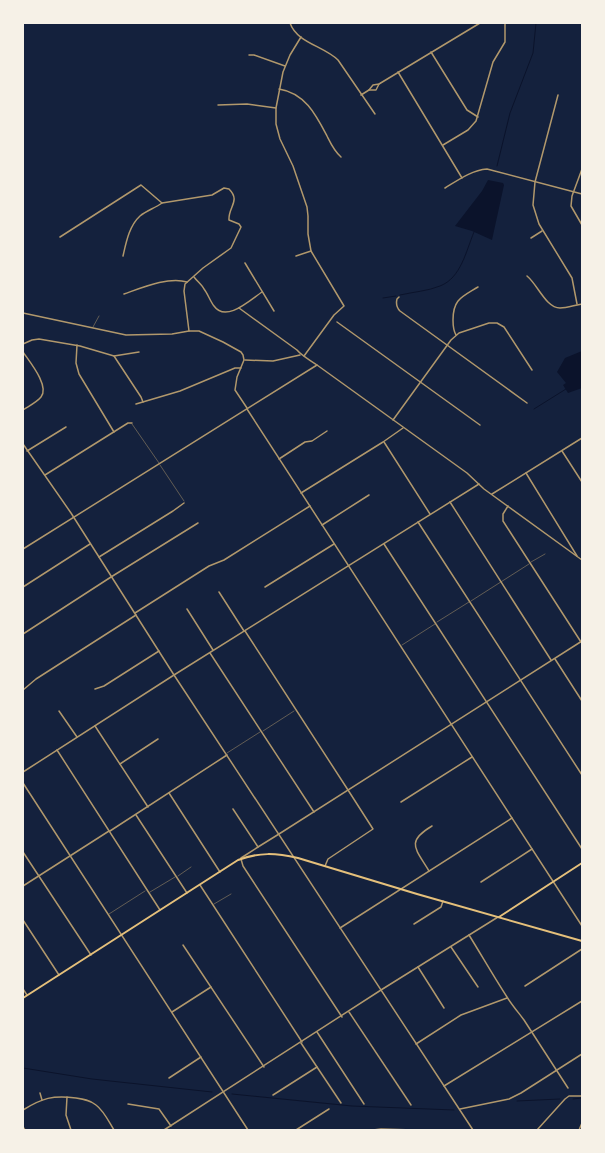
<svg xmlns="http://www.w3.org/2000/svg" width="605" height="1153" font-family="Commissioner,sans-serif">
	<rect width="100%" height="100%" fill="#14213d"/>
	<!-- water -->
	<g fill="#0b132b">
		<path d="M488,180L503,183L504,185L492,240L472,231L455,226L482,191Z"/>
		<path d="M582,351V388L568,393L563,385L566,383L557,372L565,358Z"/>
	</g>
	<g fill="none" stroke-linecap="round" stroke-linejoin="round">
		<!-- stream -->
		<g stroke="#0b132b" stroke-width="1">
			<path d="M497,166L510,113L533,53L536,23"/>
			<path d="M400,295C413,292 428,291 440,286C461,278 466,251 474,232"/>
			<path d="M383,298L396,296"/>
			<path d="M534,409L566,389"/>
			<path d="M23,1068L92,1079L212,1092"/>
			<path d="M232,1094L352,1106L454,1110"/>
			<path d="M573,1099L582,1098"/>
			<path d="M517,1101L560,1099"/>
		</g>
		<!-- service -->
		<g stroke="#b1986c" stroke-width="0.5">
			<path d="M93,327L99,316"/>
			<path d="M132,424L159,463"/>
			<path d="M160,465L184,501"/>
			<path d="M531,562L545,554"/>
			<path d="M471,601L529,564"/>
			<path d="M437,622L469,602"/>
			<path d="M402,645L435,624"/>
			<path d="M263,731L294,711"/>
			<path d="M227,753L260,732"/>
			<path d="M178,876L191,867"/>
			<path d="M150,892L175,877"/>
			<path d="M214,904L231,894"/>
			<path d="M109,914L145,891"/>
		</g>
		<!-- minor -->
		<g stroke="#b1986c" stroke-width="1.5">
			<path d="M290,23C297,43 324,46 338,60L375,114"/>
			<path d="M301,37L290,55L283,72L276,108V124L280,139L293,166L307,207L308,216V234L311,251L344,306L334,315L304,356"/>
			<path d="M431,52L467,110L478,117"/>
			<path d="M249,55H254L285,66"/>
			<path d="M398,72L462,178"/>
			<path d="M279,89C305,93 316,115 327,136C331,144 334,151 341,157"/>
			<path d="M369,90H376L379,84"/>
			<path d="M361,95L369,90L373,85L379,84L480,23"/>
			<path d="M558,95L535,182L533,205L539,224L572,278L577,304"/>
			<path d="M218,105L247,104L276,108"/>
			<path d="M443,145L468,130L476,121L493,62L505,42V23"/>
			<path d="M582,169L572,196L571,206L582,225"/>
			<path d="M445,188C458,180 472,170 487,169L582,194"/>
			<path d="M60,237L141,185L162,203L212,195L224,188L229,189C241,201 228,207 229,220L239,224L241,227L231,248L203,268L185,284L184,291L189,331"/>
			<path d="M531,238L542,231"/>
			<path d="M123,256C126,243 129,226 140,216C146,211 155,208 162,203"/>
			<path d="M296,256L311,251"/>
			<path d="M245,263L274,311"/>
			<path d="M527,276C538,285 546,308 560,308C567,308 575,305 582,304"/>
			<path d="M194,277C197,281 202,285 204,289C208,294 210,301 214,306C226,323 250,300 262,292"/>
			<path d="M124,294C141,288 169,276 187,282"/>
			<path d="M399,297L397,299C396,303 397,308 400,311L527,403"/>
			<path d="M239,308L297,350C302,356 310,360 317,365"/>
			<path d="M23,313L126,335L172,334L189,331H199L223,342L241,352L243,355L244,360L237,377L235,390L247,408"/>
			<path d="M337,322L480,425"/>
			<path d="M456,335C453,330 453,326 453,320C453,299 462,297 478,287"/>
			<path d="M23,344L32,340L39,339L80,346L114,356L139,352"/>
			<path d="M77,345L76,363L79,374L114,432"/>
			<path d="M23,352C29,361 50,386 41,397C37,402 29,406 23,410"/>
			<path d="M114,356L141,397L143,402"/>
			<path d="M245,360L273,361L300,355"/>
			<path d="M136,404L180,391L235,368H241"/>
			<path d="M393,420L451,340L459,333L489,323H497L504,327L532,370"/>
			<path d="M384,442L430,514"/>
			<path d="M27,451L66,427"/>
			<path d="M562,451L582,482"/>
			<path d="M279,459L305,442L312,441L327,431"/>
			<path d="M526,473L577,556"/>
			<path d="M45,475L128,423H132"/>
			<path d="M301,493L383,442L403,428"/>
			<path d="M450,502L551,660"/>
			<path d="M508,506L503,514V521L581,642"/>
			<path d="M418,522L582,775"/>
			<path d="M322,525L369,495"/>
			<path d="M384,544L582,849"/>
			<path d="M99,557L173,511L184,503"/>
			<path d="M23,587L90,544"/>
			<path d="M265,587L334,544"/>
			<path d="M219,592L244,631"/>
			<path d="M187,609L213,650"/>
			<path d="M135,613L209,566L224,560L310,506"/>
			<path d="M245,631L348,790"/>
			<path d="M23,634L111,577L198,523"/>
			<path d="M210,653L314,812"/>
			<path d="M555,659L582,701"/>
			<path d="M95,689L104,686L159,651"/>
			<path d="M23,690L36,679L136,615"/>
			<path d="M59,711L77,737"/>
			<path d="M95,726L148,807"/>
			<path d="M57,750L160,910"/>
			<path d="M120,764L158,739"/>
			<path d="M169,793L220,872"/>
			<path d="M401,802L472,757"/>
			<path d="M233,809L258,847"/>
			<path d="M136,815L187,893"/>
			<path d="M110,831L227,755"/>
			<path d="M23,852L91,955"/>
			<path d="M241,859L243,866L342,1017"/>
			<path d="M325,866L328,859L373,829L348,790"/>
			<path d="M429,871C416,849 405,842 432,826"/>
			<path d="M481,882L532,849"/>
			<path d="M200,885L302,1042"/>
			<path d="M23,886L109,831"/>
			<path d="M23,920L59,975"/>
			<path d="M414,924L441,907L443,901"/>
			<path d="M340,928L512,818"/>
			<path d="M469,935C482,956 494,977 507,997C512,1005 518,1012 524,1020L568,1088"/>
			<path d="M183,945L264,1067"/>
			<path d="M451,947L478,987"/>
			<path d="M418,967L444,1008"/>
			<path d="M525,986L582,949"/>
			<path d="M23,989L27,995"/>
			<path d="M172,1012L211,987"/>
			<path d="M349,1012L411,1105"/>
			<path d="M317,1032L364,1104"/>
			<path d="M301,1043L341,1103"/>
			<path d="M416,1044L461,1015L507,998"/>
			<path d="M169,1078L201,1057"/>
			<path d="M444,1086L582,1001"/>
			<path d="M40,1093L42,1100"/>
			<path d="M273,1095L317,1067"/>
			<path d="M67,1097L66,1115L71,1130"/>
			<path d="M128,1104L159,1109L171,1126"/>
			<path d="M460,1109L509,1099L521,1093L582,1054"/>
			<path d="M23,1110C42,1098 53,1095 76,1098C83,1099 90,1100 96,1105C104,1111 109,1122 114,1130"/>
			<path d="M296,1130L329,1109"/>
			<path d="M373,1130L381,1129L414,1130"/>
			<path d="M537,1130L565,1099L569,1096H582"/>
		</g>
		<!-- tertiary -->
		<g stroke="#b1986c" stroke-width="1.5">
			<path d="M247,409L582,926"/>
			<path d="M23,444L71,513L174,675L473,1130"/>
			<path d="M492,494L582,438"/>
			<path d="M23,549L317,365L467,473L484,489L582,560"/>
			<path d="M23,772L174,675L479,484"/>
			<path d="M23,783L248,1130"/>
			<path d="M241,858L258,847L279,834L582,641"/>
			<path d="M23,1127L25,1130"/>
			<path d="M164,1130L381,990L498,917"/>
			<path d="M579,1130L582,1123"/>
		</g>
		<!-- secondary -->
		<path stroke="#e5c07b" stroke-width="2" d="M499,917L582,863"/>
		<!-- primary -->
		<path stroke="#e5c07b" stroke-width="2" d="M23,998L238,860C259,852 276,853 298,858L417,894L582,941"/>
	</g>
	<!-- border -->
	<rect width="605" height="1153" fill="none" stroke="#f6f1e7" stroke-width="48"/>
</svg>
